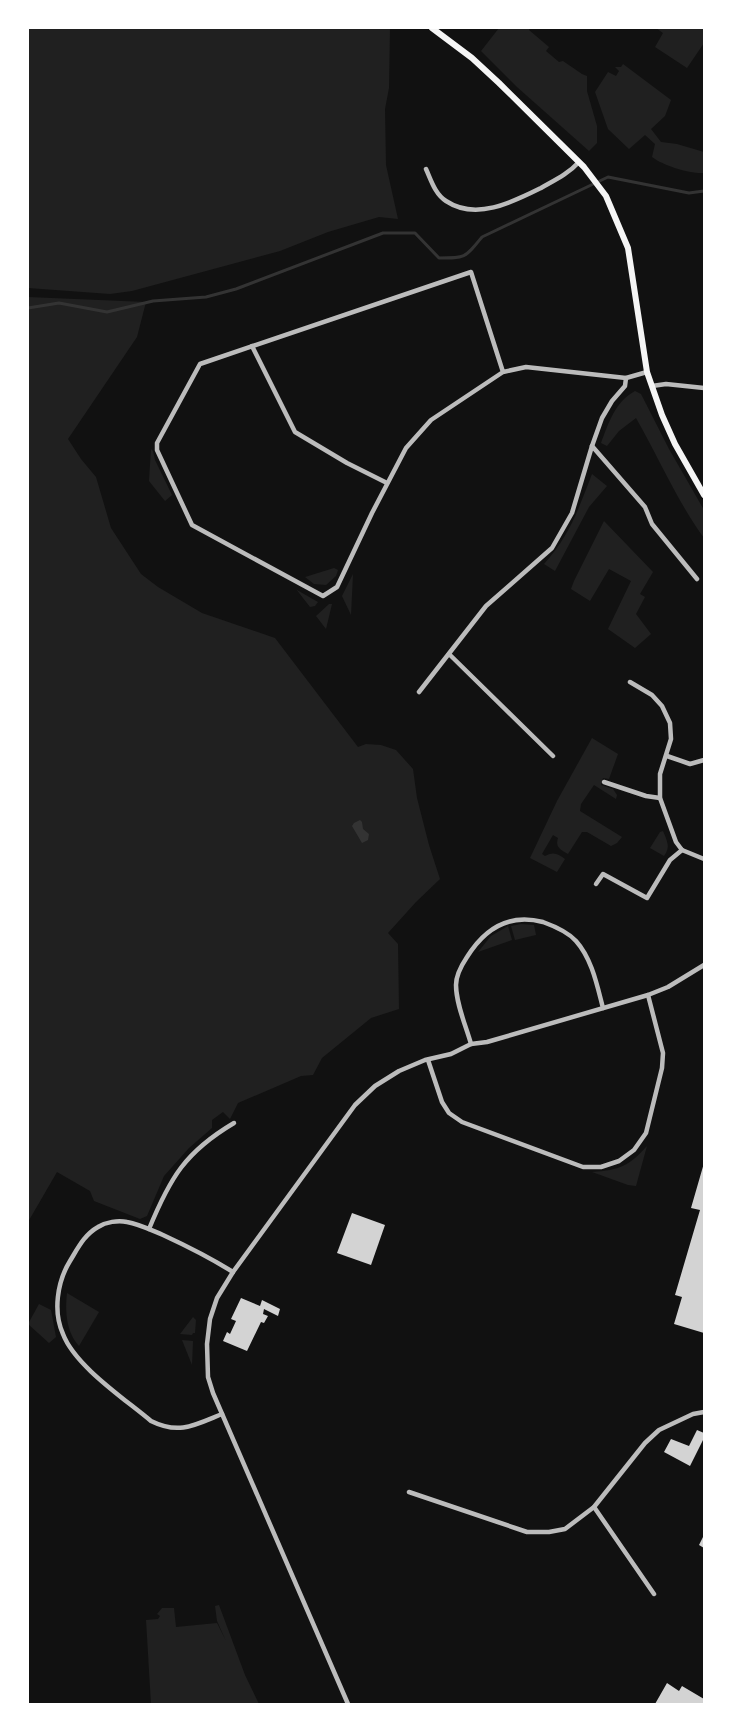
<svg xmlns="http://www.w3.org/2000/svg" width="732" height="1732" font-family="'Alegreya Sans',sans-serif">
	<rect width="100%" height="100%" fill="#111"/>
	<!-- green -->
	<g fill="#202020">
		<path d="M28,28H390L389,88L385,109L386,165L398,219L379,217L328,232L280,251L132,291L110,294L28,288Z"/>
		<path d="M499,28H530L529,30L549,47L546,51L559,62L563,61L582,74L587,76V91L597,126V143L589,151L517,87L481,51Z"/>
		<path d="M656,28H704V43L687,68L655,47L663,33Z"/>
		<path d="M623,64L671,100L665,116L651,129L661,142L677,144L704,152V173C690,174 664,166 652,157L655,144L645,135L629,149L608,129L595,92L608,72L616,76L619,71L615,67H621Z"/>
		<path d="M28,297L146,302L137,337L68,439L81,459L96,477L111,528L141,574L158,587L202,613L275,638L358,747L366,744L381,745L396,750L413,769L417,798L429,845L440,879L416,902L388,933L398,944L399,1009L371,1018L322,1058L313,1075L301,1076L238,1103L230,1119L223,1112L212,1120V1128L189,1148L164,1176L147,1216L140,1219L94,1201L90,1191L57,1172L28,1222Z"/>
		<path d="M635,391L641,394L669,449L704,510V538C677,501 659,458 636,418L619,431L607,446L601,443C609,422 615,402 635,391Z"/>
		<path d="M151,449L153,451L155,460L172,495L165,501L149,481Z"/>
		<path d="M592,474L607,486L589,507L555,571L544,564C570,535 578,510 592,474Z"/>
		<path d="M604,521L653,572L640,594L645,597L636,614L651,634L635,648L608,629L631,581L609,569L590,601L571,589L574,581Z"/>
		<path d="M334,568L338,570L336,576L326,585L314,584L305,577Z"/>
		<path d="M353,574L351,615L342,596Z"/>
		<path d="M296,589L297,590L318,602L315,606L310,607Z"/>
		<path d="M329,604H332L326,629L316,616Z"/>
		<path d="M592,738L618,754L609,779L603,778L601,785L613,789L617,795L616,799L594,785L581,804L580,811L622,837L617,843L611,846L587,832H582L568,854C560,849 555,847 558,838L553,835L542,854L545,856C554,851 558,854 565,859L557,872L530,858L557,801Z"/>
		<path d="M663,831C667,841 671,847 664,856L650,848L660,832Z"/>
		<path d="M521,924L534,925L536,935L515,940L511,926Z"/>
		<path d="M508,926L512,940L478,952L491,936Z"/>
		<path d="M647,1146L636,1186L628,1185L592,1172C620,1170 629,1166 647,1146Z"/>
		<path d="M67,1293L99,1312L79,1346C66,1332 65,1311 67,1293Z"/>
		<path d="M39,1304L51,1310L56,1337L49,1343L28,1324Z"/>
		<path d="M193,1317L196,1320L195,1333H193L192,1335L180,1334Z"/>
		<path d="M182,1340L193,1341L192,1365Z"/>
		<path d="M219,1605L245,1675L259,1704H151L146,1620L158,1619L160,1616L157,1614L162,1608H174L176,1627L217,1623L226,1641L217,1621L215,1606Z"/>
	</g>
	<!-- water -->
	<path fill="#333" d="M360,820L362,822L363,829L369,834L368,840L362,843L352,826L354,823Z"/>
	<g fill="none" stroke-linecap="round" stroke-linejoin="round">
		<!-- stream -->
		<path stroke="#333" stroke-width="3" d="M28,308L59,303L107,312L153,301L206,297L236,289L383,233H415L439,258C466,258 465,258 482,237L608,177L689,193L704,191"/>
	</g>
	<!-- building -->
	<g fill="#d3d3d3">
		<path d="M704,1163V1333L674,1324L682,1297L675,1295L700,1210L691,1208Z"/>
		<path d="M352,1213L385,1225L371,1265L337,1253Z"/>
		<path d="M241,1298L260,1306L262,1300L280,1309L278,1316L264,1309L263,1314L268,1316L264,1323L261,1322L247,1351L223,1341L227,1332L230,1334L236,1321L231,1319Z"/>
		<path d="M697,1430L704,1433V1438L690,1466L664,1452L671,1439L689,1446Z"/>
		<path d="M704,1535V1548L699,1545Z"/>
		<path d="M667,1683L679,1691L682,1686L704,1699V1704H655Z"/>
	</g>
	<g fill="none" stroke-linecap="round" stroke-linejoin="round">
		<!-- minor -->
		<g stroke="#bcbcbc" stroke-width="4.5">
			<path d="M426,169C431,180 435,194 446,201C476,221 513,202 541,188C555,180 568,174 579,162"/>
			<path d="M252,346L295,432L347,463L387,483"/>
			<path d="M503,372L471,272L200,364L157,443V450L192,525L323,596L337,587L372,513L406,448L431,420L503,372L526,367L626,378L647,372"/>
			<path d="M652,386L666,384L704,388"/>
			<path d="M592,446L645,507L652,524L697,579"/>
			<path d="M449,654L553,756"/>
			<path d="M630,682L652,695L662,706L670,723L671,739L660,774V798L676,842L682,850L704,859"/>
			<path d="M419,692L486,606L552,548L572,513L592,446L602,418L612,401L625,386L626,378"/>
			<path d="M667,756L690,764L704,760"/>
			<path d="M604,782L646,796L660,798"/>
			<path d="M596,884L603,874L647,898L670,860L682,850"/>
			<path d="M471,1044C466,1026 456,1004 456,985C456,975 461,966 467,957C485,928 509,913 543,922C554,926 568,932 576,941C592,959 597,985 603,1008"/>
			<path d="M428,1060L442,1102L449,1113L462,1122L583,1167H601L619,1161L634,1150L646,1133L662,1068L663,1053L648,995"/>
			<path d="M149,1229C170,1178 185,1152 234,1123"/>
			<path d="M222,1414C195,1425 179,1435 151,1421C125,1399 75,1366 63,1334C53,1312 57,1282 70,1261C78,1248 84,1235 98,1227C106,1222 118,1220 127,1222C139,1224 151,1230 163,1235C189,1247 209,1257 233,1272"/>
			<path d="M409,1492L527,1532H549L565,1529L594,1507L645,1443L659,1430L693,1414L704,1412"/>
			<path d="M594,1507L654,1594"/>
			<path d="M348,1704L213,1393L208,1377L207,1344L210,1319L217,1298L233,1272L355,1105L375,1086L399,1071L425,1060L451,1054L471,1044L487,1042L648,995L668,987L704,965"/>
		</g>
		<!-- secondary -->
		<path stroke="#f5f5f5" stroke-width="6" d="M432,28L472,58L499,83L584,167L606,196L628,248L647,372L662,415L675,444L704,495"/>
	</g>
	<!-- border -->
	<rect width="732" height="1732" fill="none" stroke="#ffffff" stroke-width="58"/>
</svg>
